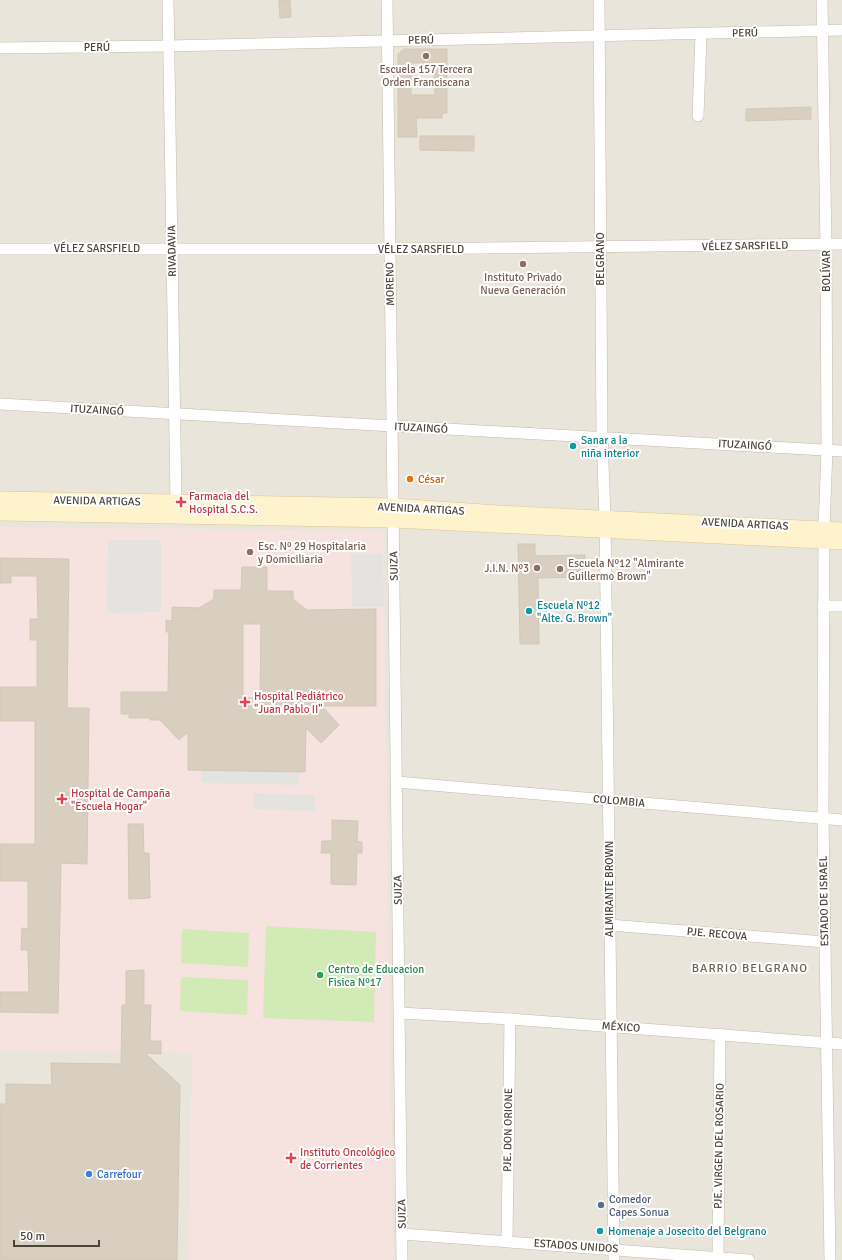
<svg xmlns="http://www.w3.org/2000/svg" width="842" height="1260" font-family="Signika,sans-serif">
	<rect width="100%" height="100%" fill="#f6f3ec"/>
	<!-- residential -->
	<rect fill="#eae5da" x="0" y="0" width="842" height="1260"/>
	<!-- medical -->
	<path fill="#f6e3e0" d="M0,527L384,531V607L393,1260H188L192,1053L0,1050Z"/>
	<!-- green -->
	<g fill="#d2eab5">
		<path d="M266,926L376,932L374,1022L263,1018Z"/>
		<path d="M182,929L249,933L248,967L181,963Z"/>
		<path d="M181,977L248,980L247,1015L180,1011Z"/>
	</g>
	<!-- parking -->
	<g fill="#e5e3e0">
		<path d="M108,540H161V612L107,613Z"/>
		<path d="M351,554H383L384,607H352Z"/>
		<path d="M201,770L299,772V785L201,783Z"/>
		<path d="M253,793L315,795V811L253,809Z"/>
	</g>
	<!-- building -->
	<g fill="#d8cfc1" stroke="#d3c7b4" fill-rule="evenodd">
		<path d="M279,0H290L291,17L280,18Z"/>
		<path d="M404,49H447V113H442V118H416L417,137H398V54ZM411,63H434L435,95H411Z"/>
		<path d="M811,107V119L746,121V109Z"/>
		<path d="M420,136H474V151L420,150Z"/>
		<path d="M518,544H535V556L585,555V577L538,578L539,644H520Z"/>
		<path d="M0,558L69,559L67,708H89L87,864L61,863L58,1013L0,1012V992H29L28,950H21L22,928L28,929V881H0V844H35V721H0V687H37V640H30V619H38L37,576H11V583H0Z"/>
		<path d="M242,567H267V591H293V599L307,610L376,609V706H322L339,725L321,743L306,728L305,772L188,770V732L179,740L160,720H150V718H129V714H121V692H168L169,632H166V620L172,621V607L199,608L214,599V590H241ZM243,624H261L260,698H243Z"/>
		<path d="M332,820L358,821L357,841L362,842V853H357L356,885L331,884V853H321L322,841H332Z"/>
		<path d="M128,824H143L144,853H149L150,898L129,899Z"/>
		<path d="M144,970V1005H151L150,1041H161V1054L145,1053L180,1085L177,1260H0V1104H6V1084L52,1085L51,1063L121,1064L122,1005H126V971Z"/>
	</g>
	<g fill="none" stroke-linecap="round" stroke-linejoin="round">
		<defs>
			<g id="minor">
				<path d="M168,0L176,502"/>
				<path d="M387,0L402,1260"/>
				<path d="M599,0L602,437L605,517L614,1260"/>
				<path d="M822,0L826,245L827,450L824,528L823,819L830,1260"/>
				<path d="M0,48L168,46L842,30"/>
				<path d="M698,116L701,35"/>
				<path d="M0,249H390L842,244"/>
				<path d="M0,404L842,451"/>
				<path d="M823,606H842"/>
				<path d="M397,782L842,820"/>
				<path d="M609,925L825,942"/>
				<path d="M400,1013L510,1019L842,1044"/>
				<path d="M402,1234L749,1260"/>
				<path d="M507,1241L510,1019"/>
				<path d="M718,1257L720,1034"/>
			</g>
			<g id="secondary">
				<path d="M0,499L394,506L498,513L842,530"/>
				<path d="M0,513L394,520L842,542"/>
			</g>
		</defs>
		<!-- minor casing -->
		<use href="#minor" stroke="#c2bbae" stroke-width="12"/>
		<!-- secondary casing -->
		<use href="#secondary" stroke="#d6c79b" stroke-width="16"/>
		<!-- minor -->
		<use href="#minor" stroke="#fff" stroke-width="11"/>
		<!-- secondary -->
		<use href="#secondary" stroke="#fff3cd" stroke-width="15"/>
	</g>
	<!-- markers -->
	<g fill="#8d6e63" stroke="#fff" stroke-width="1.5">
		<circle cx="426" cy="56" r="4"/>
		<circle cx="523" cy="264" r="4"/>
		<circle cx="250" cy="552" r="4"/>
		<circle cx="537" cy="568" r="4"/>
		<circle cx="560" cy="569" r="4"/>
	</g>
	<g fill="#0f9aa8" stroke="#fff" stroke-width="1.5">
		<circle cx="573" cy="446" r="4"/>
		<circle cx="529" cy="611" r="4"/>
		<circle cx="600" cy="1231" r="4"/>
	</g>
	<circle fill="#e8710a" stroke="#fff" stroke-width="1.5" cx="410" cy="479" r="4"/>
	<g fill="#e0444e" stroke="#fff" stroke-width="1.5">
		<path d="M179 496h4v4h4v4h-4v4h-4v-4h-4v-4h4z"/>
		<path d="M243 696h4v4h4v4h-4v4h-4v-4h-4v-4h4z"/>
		<path d="M60 793h4v4h4v4h-4v4h-4v-4h-4v-4h4z"/>
		<path d="M289 1152h4v4h4v4h-4v4h-4v-4h-4v-4h4z"/>
	</g>
	<circle fill="#2e9e5b" stroke="#fff" stroke-width="1.5" cx="320" cy="975" r="4"/>
	<circle fill="#3f7fe0" stroke="#fff" stroke-width="1.5" cx="89" cy="1174" r="4"/>
	<circle fill="#5c6f8a" stroke="#fff" stroke-width="1.5" cx="601" cy="1205" r="4"/>
	<g text-anchor="middle" dominant-baseline="central" stroke-width="4" stroke-linejoin="round" paint-order="stroke">
		<!-- street labels -->
		<g font-size="11" fill="#4b4439" stroke="#fff">
			<text transform="translate(745 33) rotate(-1)">PERÚ</text>
			<text transform="translate(421 40) rotate(-1)">PERÚ</text>
			<text x="97" y="47">PERÚ</text>
			<text transform="translate(745 246) rotate(-1)">VÉLEZ SARSFIELD</text>
			<text x="97" y="248">VÉLEZ SARSFIELD</text>
			<text x="421" y="249">VÉLEZ SARSFIELD</text>
			<text transform="translate(172 251) rotate(-91)">RIVADAVIA</text>
			<text transform="translate(600 259) rotate(-90)">BELGRANO</text>
			<text transform="translate(826 271) rotate(-90)">BOLÍVAR</text>
			<text transform="translate(390 284) rotate(-91)">MORENO</text>
			<text transform="translate(97 410) rotate(3)">ITUZAINGÓ</text>
			<text transform="translate(421 428) rotate(3)">ITUZAINGÓ</text>
			<text transform="translate(745 445) rotate(3)">ITUZAINGÓ</text>
			<text transform="translate(97 501) rotate(1)">AVENIDA ARTIGAS</text>
			<text transform="translate(421 509) rotate(3)">AVENIDA ARTIGAS</text>
			<text transform="translate(745 524) rotate(3)">AVENIDA ARTIGAS</text>
			<text transform="translate(394 566) rotate(-91)">SUIZA</text>
			<text transform="translate(619 801) rotate(5)">COLOMBIA</text>
			<text transform="translate(609 889) rotate(-90)">ALMIRANTE BROWN</text>
			<text transform="translate(398 890) rotate(-91)">SUIZA</text>
			<text transform="translate(824 901) rotate(-91)">ESTADO DE ISRAEL</text>
			<text transform="translate(717 934) rotate(5)">PJE. RECOVA</text>
			<text transform="translate(621 1027) rotate(4)">MÉXICO</text>
			<text transform="translate(508 1130) rotate(-89)">PJE. DON ORIONE</text>
			<text transform="translate(719 1146) rotate(-89)">PJE. VIRGEN DEL ROSARIO</text>
			<text transform="translate(402 1214) rotate(-91)">SUIZA</text>
			<text transform="translate(576 1246) rotate(4)">ESTADOS UNIDOS</text>
		</g>
		<!-- education labels -->
		<g font-size="11" fill="#785e54" stroke="#fff">
			<text x="426" y="69">Escuela 157 Tercera<tspan x="426" dy="13">Orden Franciscana</tspan></text>
			<text x="523" y="277">Instituto Privado<tspan x="523" dy="13">Nueva Generación</tspan></text>
			<text x="258" y="546" text-anchor="start">Esc. Nº 29 Hospitalaria<tspan x="258" dy="13">y Domiciliaria</tspan></text>
			<text x="568" y="563" text-anchor="start">Escuela Nº12 "Almirante<tspan x="568" dy="13">Guillermo Brown"</tspan></text>
			<text x="529" y="568" text-anchor="end">J.I.N. Nº3</text>
		</g>
		<!-- culture labels -->
		<g font-size="11" fill="#0d838f" stroke="#fff" text-anchor="start">
			<text x="581" y="440">Sanar a la<tspan x="581" dy="13">niña interior</tspan></text>
			<text x="537" y="605">Escuela Nº12<tspan x="537" dy="13">"Alte. G. Brown"</tspan></text>
			<text x="608" y="1231">Homenaje a Josecito del Belgrano</text>
		</g>
		<!-- food labels -->
		<g font-size="11" fill="#c56008" stroke="#fff" text-anchor="start">
			<text x="418" y="479">César</text>
		</g>
		<!-- health labels -->
		<g font-size="11" fill="#be3a42" stroke="#fff" text-anchor="start">
			<text x="189" y="496">Farmacia del<tspan x="189" dy="13">Hospital S.C.S.</tspan></text>
			<text x="254" y="696">Hospital Pediátrico<tspan x="254" dy="13">"Juan Pablo II"</tspan></text>
			<text x="71" y="793">Hospital de Campaña<tspan x="71" dy="13">"Escuela Hogar"</tspan></text>
			<text x="300" y="1152">Instituto Oncológico<tspan x="300" dy="13">de Corrientes</tspan></text>
		</g>
		<!-- leisure labels -->
		<g font-size="11" fill="#27864d" stroke="#fff" text-anchor="start">
			<text x="328" y="969">Centro de Educacion<tspan x="328" dy="13">Fisica Nº17</tspan></text>
		</g>
		<!-- shop labels -->
		<g font-size="11" fill="#366cbe" stroke="#fff" text-anchor="start">
			<text x="97" y="1174">Carrefour</text>
		</g>
		<!-- service labels -->
		<g font-size="11" fill="#4e5e75" stroke="#fff" text-anchor="start">
			<text x="609" y="1199">Comedor<tspan x="609" dy="13">Capes Sonua</tspan></text>
		</g>
		<!-- neighbourhood labels -->
		<g font-size="12" letter-spacing="1" fill="#6e6250" stroke="#fff">
			<text x="750" y="968">BARRIO BELGRANO</text>
		</g>
	</g>
	<!-- scale -->
	<path d="M14 1240v6h85v-6" fill="none" stroke="#4b4439" stroke-width="2"/>
	<text x="20" y="1240" font-size="12" fill="#4b4439" stroke="#ffffff" stroke-width="3" paint-order="stroke">50 m</text>
</svg>
